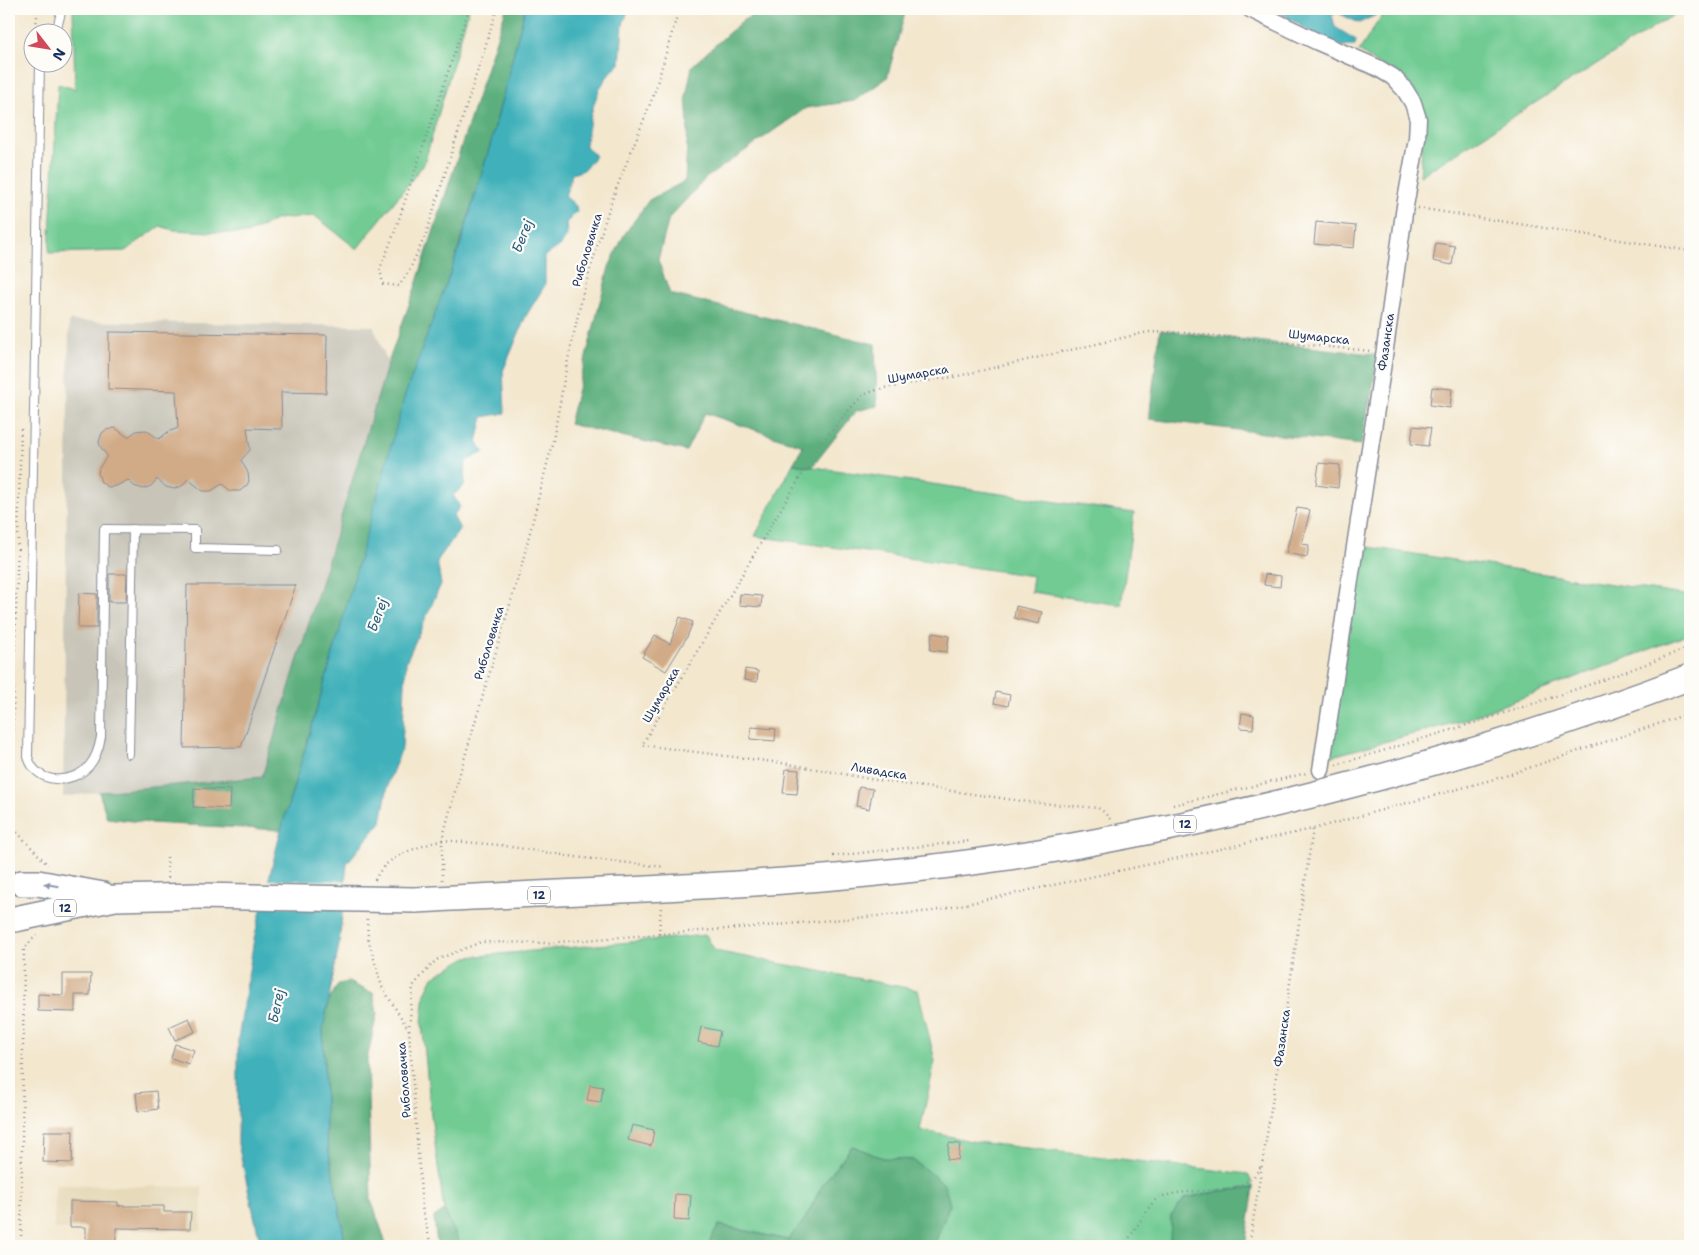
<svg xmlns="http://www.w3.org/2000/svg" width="1699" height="1255" font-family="'Shantell Sans',sans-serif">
	<rect width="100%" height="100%" fill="#fdfcf7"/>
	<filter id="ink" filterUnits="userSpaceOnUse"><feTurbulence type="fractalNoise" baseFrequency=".02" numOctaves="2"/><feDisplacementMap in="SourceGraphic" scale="10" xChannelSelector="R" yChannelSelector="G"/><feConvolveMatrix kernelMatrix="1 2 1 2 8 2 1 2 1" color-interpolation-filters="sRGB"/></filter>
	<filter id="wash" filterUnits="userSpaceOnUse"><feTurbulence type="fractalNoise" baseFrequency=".0096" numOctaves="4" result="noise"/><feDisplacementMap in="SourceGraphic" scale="20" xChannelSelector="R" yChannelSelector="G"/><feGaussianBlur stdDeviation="1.12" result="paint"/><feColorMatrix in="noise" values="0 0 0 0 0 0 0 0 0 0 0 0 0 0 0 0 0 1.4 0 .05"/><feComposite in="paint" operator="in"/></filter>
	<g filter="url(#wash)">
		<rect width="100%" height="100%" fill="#f3e7ce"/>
		<!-- built -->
		<path fill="#e6daba" d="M55,1185L202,1187L201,1231L54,1229Z"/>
		<!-- industrial -->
		<path fill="#c8c4b8" d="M69,321L373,326L388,363L262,777L99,792L63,797Z"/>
		<!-- green -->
		<g fill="#71cb93" stroke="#467d78">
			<path d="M73,9H469L424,164L357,249L315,216L277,219L247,234L173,230L160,226L125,251L49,253L58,84L75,89Z"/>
			<path d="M1386,9H1683L1420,176L1423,128L1407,86L1359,51Z"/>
			<path d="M793,464L1134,513L1121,605L1031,592L1033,576L755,536Z"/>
			<path d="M1362,546L1690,596V634L1461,721L1329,757Z"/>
			<path d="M706,935L715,951L918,990L935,1061L920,1130L976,1142L1248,1174L1254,1188L1220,1191L1185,1198L1171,1216L1170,1246H934V1242L913,1160L883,1158L852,1146L823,1184L805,1219L788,1240L719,1225L707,1246H461L444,1210L431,1115L422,1023L425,993L433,977L467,957Z"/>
		</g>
		<!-- forest -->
		<g fill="#5caf7d" stroke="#3c6f6e">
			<path d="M506,9H525L490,146L333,655L281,830L150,823L107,818L99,792L262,777L388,363L415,288Z"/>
			<path d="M763,9H906L887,78L854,101L806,108L706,178L669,218L658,260L670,294L875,344L877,406L856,411L812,467L793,464L803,446L705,413L686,451L569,424L609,267L624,235L649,200L685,181L688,124L686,96L692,66L742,21Z"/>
			<path d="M1160,330L1379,355L1361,445L1149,419Z"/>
			<path d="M348,982L373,993L377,1013L367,1060L371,1200L387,1246H346L326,1136L323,1029L328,1002L338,984Z"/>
			<path d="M852,1146L883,1158L913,1160L944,1184L950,1204L934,1246H707L719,1225L788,1240L805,1219L823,1184Z"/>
			<path d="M1254,1188L1245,1246H1170L1171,1216L1185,1198L1220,1191Z"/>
			<path d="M444,1210L461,1246H439L436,1237L434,1217Z"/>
		</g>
		<!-- water -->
		<g fill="#41b1ba" stroke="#2e708c">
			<path d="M525,9H629L623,24L620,64C594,84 591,115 585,145L595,156L584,170L572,174L565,196L576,206L577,212L566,223L567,236L560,246L545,256V285L526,316L503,371L505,413L483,417L477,442L484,452L466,461L464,486L453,495L460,507L453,516L460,529L437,561L441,584L406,662L402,748L389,780L381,822L347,863L339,945L323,1029L326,1136L346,1246H261L238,1144V1040L254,939L281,830L331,661L405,395L459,249L490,146Z"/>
			<path d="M1274,9H1314L1319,11L1324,9H1379L1376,15L1359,23L1338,13L1332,15L1335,27L1356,40L1355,46H1333Z"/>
		</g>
		<!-- pier -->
		<path fill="#f3e7ce" d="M266,880L348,881L345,907L260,906Z"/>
		<g id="blocks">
			<!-- building -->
			<g fill="#d1ab87">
				<path d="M1316,222L1356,226L1354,248L1314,244Z"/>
				<path d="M1436,243L1455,246L1452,265L1433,261Z"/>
				<path d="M109,332L327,335L326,393L281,392L282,429L247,428L250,450L241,460L248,473L249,481L247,485L240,491H231L222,484L211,491H203L188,479L182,486L174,489L166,487L157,479L151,486L143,489L134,486L128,480L116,486L108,487L101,482L98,473L99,468L107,456L100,446L99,442L102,433L106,430L115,428L128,437L136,431L146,430L159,439L168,432L178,428L176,391L108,389Z"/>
				<path d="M1432,387L1452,389L1450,408L1430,405Z"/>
				<path d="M1413,426L1431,428L1428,446L1411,444Z"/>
				<path d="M1319,463L1340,465L1338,488L1316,485Z"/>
				<path d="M1297,508L1310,510L1302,544L1309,545L1307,557L1286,553Z"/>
				<path d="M109,574H127L126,602H109Z"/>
				<path d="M1265,574L1281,576L1280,587L1264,585Z"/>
				<path d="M187,585H296L241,747L184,748Z"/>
				<path d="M79,593L97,594V628H78Z"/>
				<path d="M740,594L762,596L761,607L739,605Z"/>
				<path d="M1016,606L1042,612L1039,624L1014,618Z"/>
				<path d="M680,617L693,622L687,637L666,671L642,657L655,635L670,644Z"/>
				<path d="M932,633L949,636L947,652L930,650Z"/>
				<path d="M745,669L758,671L757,682L744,680Z"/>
				<path d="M996,692L1010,695L1008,706L994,703Z"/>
				<path d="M1242,713L1254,715L1253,729L1240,728Z"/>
				<path d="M751,727L776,729L775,741L750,739Z"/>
				<path d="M786,769L799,770L797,794L783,793Z"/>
				<path d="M859,787L873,789L869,809L856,806Z"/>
				<path d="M194,788L230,790L229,809L193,807Z"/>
				<path d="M63,974H91L90,995H75V1012L38,1011V994L63,995Z"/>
				<path d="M189,1018L195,1032L175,1040L169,1027Z"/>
				<path d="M701,1027L720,1031L717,1046L698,1042Z"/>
				<path d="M175,1044L194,1050L189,1064L171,1058Z"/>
				<path d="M590,1085L603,1087L601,1102L587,1100Z"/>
				<path d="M156,1091L158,1109L138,1112L136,1093Z"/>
				<path d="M632,1125L654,1130L651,1146L628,1140Z"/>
				<path d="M44,1131H73L72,1163L43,1162Z"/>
				<path d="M949,1143L960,1144L958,1160L947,1159Z"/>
				<path d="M675,1194L691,1195L689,1221L674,1220Z"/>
				<path d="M70,1201L118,1202V1206H164V1212H191L190,1229L116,1228V1246H86V1227H70Z"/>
			</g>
		</g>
	</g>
	<g filter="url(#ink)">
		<use href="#blocks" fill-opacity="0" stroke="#878b96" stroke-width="1"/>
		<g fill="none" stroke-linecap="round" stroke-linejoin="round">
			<defs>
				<g id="lane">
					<path d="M54,32L58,24L62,9"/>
					<path d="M40,62L28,757C36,785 72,785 89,766C96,758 99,748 101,737L104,529L195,530V548L278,550"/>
					<path d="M129,754L133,529"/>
				</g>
				<path id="street" d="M1250,9L1318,42L1378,68L1393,77L1405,90L1413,103L1418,119L1417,139L1405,206L1383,363L1321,770"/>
				<g id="primary">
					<path d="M22,883H38L103,895"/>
					<path d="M415,900C609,889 803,887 995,859C1058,850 1120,837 1182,825C1355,788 1525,740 1690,677"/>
					<path d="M15,919L115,898L198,896"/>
				</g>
			</defs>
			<!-- lane casing -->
			<use href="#lane" stroke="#878b96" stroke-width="10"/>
			<!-- street casing -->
			<use href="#street" stroke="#878b96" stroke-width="19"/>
			<!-- primary casing -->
			<use href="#primary" stroke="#878b96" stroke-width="28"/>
			<!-- path -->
			<g stroke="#878b96" stroke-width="2.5" stroke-dasharray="1 4" stroke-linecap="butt">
				<path d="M469,9L395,231L380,269L383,284L399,286L409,271L426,234L497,9"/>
				<path d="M35,32L38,9"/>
				<path d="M1418,208L1690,251"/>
				<path d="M21,429L12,753L13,828L48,865"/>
				<path d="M1336,765C1455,729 1575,693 1690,647"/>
				<path d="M1173,805L1307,773"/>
				<path d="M1110,819L1104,812L1098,808L1028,802L870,779L789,764L642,745L779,512L820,445L850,409L864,394L884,388L958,376L1148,332L1184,333L1371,351"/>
				<path d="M833,856L969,841"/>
				<path d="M167,857L168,878"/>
				<path d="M375,880C386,854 418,848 442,840L460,773L522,564L553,440L567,364L583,293L611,202L654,94L679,9"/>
				<path d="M442,880V840L499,845L575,857L665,867"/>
				<path d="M367,919L368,938L382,987L409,1030L422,1207L431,1246"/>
				<path d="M659,934L661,906"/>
				<path d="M409,1030L413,986L436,960L481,942L545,943L765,926L933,911L1313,829L1505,776L1690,713"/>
				<path d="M21,1246L24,949L36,935"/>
				<path d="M1124,1246L1150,1206L1158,1197L1177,1193L1235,1188L1253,1178L1261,1166"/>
				<path d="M1249,1246L1272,1103L1313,829"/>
			</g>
			<!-- lane -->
			<use href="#lane" stroke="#fff" stroke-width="8"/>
			<!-- street -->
			<use href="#street" stroke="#fff" stroke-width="16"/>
			<!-- primary -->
			<use href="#primary" stroke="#fff" stroke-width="25"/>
			<defs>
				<path id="primary-bridge" d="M198,896L415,900"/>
			</defs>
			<!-- primary-bridge casing -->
			<use href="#primary-bridge" stroke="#878b96" stroke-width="28" stroke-linecap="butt"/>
			<!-- primary-bridge -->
			<use href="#primary-bridge" stroke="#fff" stroke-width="25"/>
		</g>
		<!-- one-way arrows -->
		<defs><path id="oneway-solid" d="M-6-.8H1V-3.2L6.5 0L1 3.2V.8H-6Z" transform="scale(1.25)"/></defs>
		<use fill="#8d97ae" href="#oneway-solid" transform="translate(51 885) rotate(-170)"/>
	</g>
	<g text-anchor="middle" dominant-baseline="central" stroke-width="4.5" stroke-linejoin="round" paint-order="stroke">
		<!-- shield labels -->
		<g fill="#fdfcf7" stroke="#5f6c8c" stroke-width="1">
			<rect x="1174" y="815.5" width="22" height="17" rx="4"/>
			<rect x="528" y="886.5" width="22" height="17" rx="4"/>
			<rect x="54" y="899.5" width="22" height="17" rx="4"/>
		</g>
		<g font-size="11" font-weight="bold" fill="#1b2f5e">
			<text x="1185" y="824">12</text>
			<text x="539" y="895">12</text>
			<text x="65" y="908">12</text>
		</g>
		<!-- street labels -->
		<g font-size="12" fill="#1b2f5e" stroke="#fdfcf7">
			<text transform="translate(587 250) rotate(-73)">Риболовачка</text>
			<text transform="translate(1319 337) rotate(6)">Шумарска</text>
			<text transform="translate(1386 342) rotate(-82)">Фазанска</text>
			<text transform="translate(918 374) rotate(-10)">Шумарска</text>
			<text transform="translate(489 643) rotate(-73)">Риболовачка</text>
			<text transform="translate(661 695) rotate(-60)">Шумарска</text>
			<text transform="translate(879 771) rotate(9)">Ливадска</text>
			<text transform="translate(1282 1038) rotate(-82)">Фазанска</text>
			<text transform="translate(404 1080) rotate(-94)">Риболовачка</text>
		</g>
		<!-- water labels -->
		<g font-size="14" font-style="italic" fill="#285c7e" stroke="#fdfcf7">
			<text transform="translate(522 236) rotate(-68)">Бегеј</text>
			<text transform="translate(377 615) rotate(-70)">Бегеј</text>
			<text transform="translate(276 1006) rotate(-78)">Бегеј</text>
		</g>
	</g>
	<!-- margin -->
	<rect width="1699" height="1255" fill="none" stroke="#fdfcf7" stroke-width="30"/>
	<!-- north arrow -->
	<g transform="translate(48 48) rotate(121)"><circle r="24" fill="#fdfcf7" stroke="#a3aaba"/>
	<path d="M0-4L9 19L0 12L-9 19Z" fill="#d1495b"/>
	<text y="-8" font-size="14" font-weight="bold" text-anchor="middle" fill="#1b2f5e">N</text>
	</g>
</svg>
